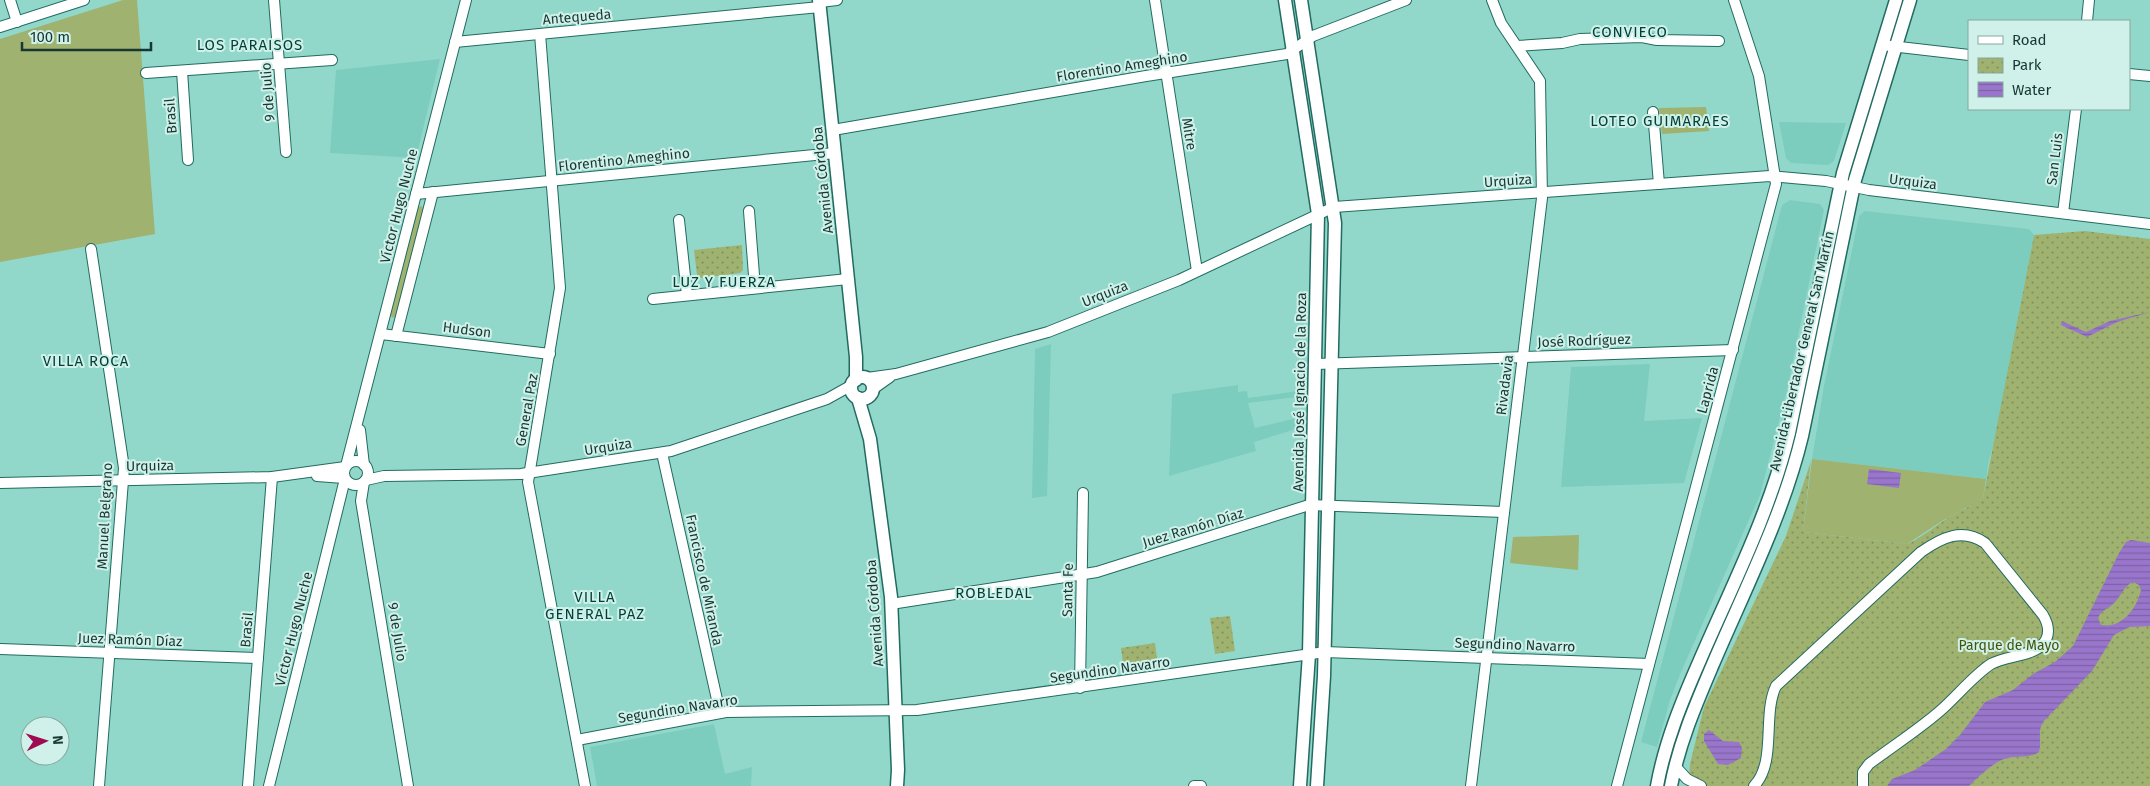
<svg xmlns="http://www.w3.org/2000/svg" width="2150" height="786" font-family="'Fira Sans',sans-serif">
	<defs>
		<pattern id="park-dots" width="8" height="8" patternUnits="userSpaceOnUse" patternTransform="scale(1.25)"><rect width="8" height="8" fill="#9fb26f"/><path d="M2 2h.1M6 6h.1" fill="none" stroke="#81925c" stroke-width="1.8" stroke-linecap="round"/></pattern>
		<pattern id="water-rules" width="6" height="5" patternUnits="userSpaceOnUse" patternTransform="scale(1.25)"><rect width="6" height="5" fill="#9976cb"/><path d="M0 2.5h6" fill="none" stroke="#7c62a5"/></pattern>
	</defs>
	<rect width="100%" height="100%" fill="#91d8cb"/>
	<!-- built -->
	<g fill="#7ccdbe">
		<path d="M440,59L416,158L330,153L336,70Z"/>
		<path d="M1779,122L1846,123L1834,161L1828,165L1791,163L1786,158Z"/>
		<path d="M1790,200L1820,204L1824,210L1787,390L1760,495L1681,672L1670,700L1657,747L1641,742L1782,205Z"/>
		<path d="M1865,211L2029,229L2034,235L2018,318L2030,321L1989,460L1986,479L1812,459L1824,386L1859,216Z"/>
		<path d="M1051,344L1047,496L1032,498L1035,349Z"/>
		<path d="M1650,364L1644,421L1702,418L1684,483L1561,487L1571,367Z"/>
		<path d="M1238,385V392L1247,391L1248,398L1305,390V396L1248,403L1255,428L1305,416L1304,425L1296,426V429L1254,442L1256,451L1169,476L1172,394Z"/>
		<path d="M714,724L725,774L752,767L751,786H597L590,747Z"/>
	</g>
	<!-- grass -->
	<g fill="#9fb26f">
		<path d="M123,0H137L155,234L0,262V39Z"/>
		<path d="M1706,107L1709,131L1662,134L1659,108Z"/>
		<path d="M422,206L423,210L396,316L393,318L389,314L418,207Z"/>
		<path d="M1812,459L1986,479L1983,498L1978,504L1965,508L1942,521L1907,544L1803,532Z"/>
		<path d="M1579,535L1578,570L1510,563L1513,537Z"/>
	</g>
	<!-- park -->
	<g fill="url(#park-dots)">
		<path d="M2085,231L2150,239V786H1688L1690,764L1704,707L1786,536L1811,461L1803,532L1907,544C1928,535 1944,517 1966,508C1973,505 1977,505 1983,498L2034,235Z"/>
		<path d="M742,245L743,270L740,273L701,278L697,275L694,250Z"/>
		<path d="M1230,616L1235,651L1215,654L1210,618Z"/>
		<path d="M1155,643L1158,666L1124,671L1121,648Z"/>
	</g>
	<!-- water -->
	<g fill="url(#water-rules)" fill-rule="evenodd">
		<path d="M2150,312L2117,322L2087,337L2061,325L2062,321L2086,332L2110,321Z"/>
		<path d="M1869,469L1901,473L1899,488L1867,484Z"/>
		<path d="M2131,540L2150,543V626L2129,627L2114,635L2092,671L2043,722C2037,732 2042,741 2039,752C2029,759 2015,755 2004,759C1994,762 1977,778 1969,786H1887L1892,779L1915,770L1946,749L1960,735L1985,702L2013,690L2033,674L2055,662L2073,646L2119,553L2126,542ZM2133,582L2139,585L2141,590C2137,608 2122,629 2101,625L2098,618C2101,610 2108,609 2113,604C2121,597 2124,585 2133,582Z"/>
		<path d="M1709,730L1723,741L1739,742L1742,748L1741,758L1728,765L1718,764L1704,741V734Z"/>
	</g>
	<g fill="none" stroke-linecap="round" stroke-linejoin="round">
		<defs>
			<g id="minor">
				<path d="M10,0L17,22"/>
				<path d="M274,0L286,152"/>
				<path d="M1155,0L1197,271"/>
				<path d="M820,2L837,0"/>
				<path d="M2087,21L2089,0"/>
				<path d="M0,27L84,0"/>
				<path d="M540,34L560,288L528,482L585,786"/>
				<path d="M455,42L820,7"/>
				<path d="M1882,45L1969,55"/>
				<path d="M1517,46L1562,43L1580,39L1642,37L1657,40L1719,41"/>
				<path d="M182,71L188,160"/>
				<path d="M146,73L332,60"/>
				<path d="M2129,74L2150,76"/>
				<path d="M1653,112L1659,184"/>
				<path d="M833,130L1146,76L1287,54L1313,36L1406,0"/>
				<path d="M416,194L835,153"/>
				<path d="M749,211L755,288"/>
				<path d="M2063,213L2076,109"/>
				<path d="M679,220L687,295"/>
				<path d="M91,249L124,468L99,786"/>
				<path d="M653,299L848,279"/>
				<path d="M381,334L550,354"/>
				<path d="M396,336L433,192"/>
				<path d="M1316,364L1733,350"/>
				<path d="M867,378L896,374L1048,332L1179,280L1334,207L1770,176L1826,181L1869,190L2150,224"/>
				<path d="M873,389L890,377"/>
				<path d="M360,430L364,465"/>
				<path d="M662,453L720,713"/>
				<circle cx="356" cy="473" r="12"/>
				<path d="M346,466L466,0"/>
				<path d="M317,476L344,478"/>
				<path d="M366,480L384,476L521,474L671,451L827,399L852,385"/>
				<path d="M364,482L361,501L408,786"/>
				<path d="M0,483L272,477L345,467"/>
				<path d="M891,604L1097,572L1309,505L1504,512"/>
				<path d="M0,649L258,658"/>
				<path d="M1080,688L1083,493"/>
				<path d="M577,740L726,712L917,710L1325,652L1649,664"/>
				<path d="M1675,766L1687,779L1701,786"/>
				<path d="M248,786L272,477"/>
				<path d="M269,786L345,479"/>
				<path d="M1194,786H1201"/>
				<path d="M1471,786L1542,198L1540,81L1501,23L1492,0"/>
				<path d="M1617,786L1776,184L1759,76L1734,0"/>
				<path d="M1754,786C1777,762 1762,715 1776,686L1921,552C1941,538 1962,527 1985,543L2043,615C2049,625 2051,637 2041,646C2030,656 2006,656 1991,664C1974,675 1956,697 1940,711C1918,730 1893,746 1869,764L1863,772V786"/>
			</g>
			<g id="major">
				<path d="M819,0L856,357V380"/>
				<path d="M1285,0L1318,214L1309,654L1300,786"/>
				<path d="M1301,0L1335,223L1324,676L1317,786"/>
				<circle cx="862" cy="388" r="11"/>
				<path d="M858,398L870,439L891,597L898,770L897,786"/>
				<path d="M1657,786C1665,742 1682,701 1700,660C1732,586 1770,512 1789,433L1843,173L1896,0"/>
				<path d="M1671,786C1679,743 1696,704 1713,664C1745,589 1783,515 1802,436L1855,180L1910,0"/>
			</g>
		</defs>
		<!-- minor casing -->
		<use href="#minor" stroke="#226b61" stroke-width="12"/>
		<!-- major casing -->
		<use href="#major" stroke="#226b61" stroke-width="15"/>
		<!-- minor -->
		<use href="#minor" stroke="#fff" stroke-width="10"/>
		<!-- major -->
		<use href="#major" stroke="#fff" stroke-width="12"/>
	</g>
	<g text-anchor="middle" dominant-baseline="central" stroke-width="4" stroke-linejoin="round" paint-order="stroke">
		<!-- street labels -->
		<g font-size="14" fill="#193732" stroke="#cff1ea">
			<text transform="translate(577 17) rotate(-5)">Antequeda</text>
			<text transform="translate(1122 67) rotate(-9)">Florentino Ameghino</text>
			<text transform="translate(268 92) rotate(-94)">9 de Julio</text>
			<text transform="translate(171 116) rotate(-94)">Brasil</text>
			<text transform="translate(1189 134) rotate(81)">Mitre</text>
			<text transform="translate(2055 159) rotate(-83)">San Luis</text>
			<text transform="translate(624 160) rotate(-6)">Florentino Ameghino</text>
			<text transform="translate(823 180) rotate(-96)">Avenida Córdoba</text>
			<text transform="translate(1508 181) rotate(-4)">Urquiza</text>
			<text transform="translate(1913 182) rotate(7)">Urquiza</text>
			<text transform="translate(399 206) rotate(-76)">Víctor Hugo Nuche</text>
			<text transform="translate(1105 294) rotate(-22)">Urquiza</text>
			<text transform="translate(467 330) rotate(7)">Hudson</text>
			<text transform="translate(1584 341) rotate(-2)">José Rodríguez</text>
			<text transform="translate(1802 351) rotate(-77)">Avenida Libertador General San Martín</text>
			<text transform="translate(1505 385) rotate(-83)">Rivadavia</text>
			<text transform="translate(1708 390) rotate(-75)">Laprida</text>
			<text transform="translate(1300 392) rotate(-89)">Avenida José Ignacio de la Roza</text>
			<text transform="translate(527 410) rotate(-80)">General Paz</text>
			<text transform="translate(608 447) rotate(-9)">Urquiza</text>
			<text transform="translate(150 466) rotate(-1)">Urquiza</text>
			<text transform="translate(105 516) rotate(-87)">Manuel Belgrano</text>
			<text transform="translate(1193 528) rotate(-17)">Juez Ramón Díaz</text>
			<text transform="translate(704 580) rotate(78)">Francisco de Miranda</text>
			<text transform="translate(1068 590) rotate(-89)">Santa Fe</text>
			<text transform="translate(875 613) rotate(-94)">Avenida Córdoba</text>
			<text transform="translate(294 629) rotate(-76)">Víctor Hugo Nuche</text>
			<text transform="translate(247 630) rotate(-85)">Brasil</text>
			<text transform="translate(397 632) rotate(81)">9 de Julio</text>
			<text transform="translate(130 640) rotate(2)">Juez Ramón Díaz</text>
			<text transform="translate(1515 645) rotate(2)">Segundino Navarro</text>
			<text transform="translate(1110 670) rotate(-8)">Segundino Navarro</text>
			<text transform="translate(678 709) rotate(-9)">Segundino Navarro</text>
		</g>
		<!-- park labels -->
		<g font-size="14" fill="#44540b" stroke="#cff1ea">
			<text x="2009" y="645">Parque de Mayo</text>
		</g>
		<!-- neighbourhood labels -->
		<g font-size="15" letter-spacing="1" fill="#013f37" stroke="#cff1ea">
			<text x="1630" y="32">CONVIECO</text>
			<text x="250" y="45">LOS PARAISOS</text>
			<text x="1660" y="121">LOTEO GUIMARAES</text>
			<text x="724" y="282">LUZ Y FUERZA</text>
			<text x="86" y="361">VILLA ROCA</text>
			<text x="994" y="593">ROBLEDAL</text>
			<text x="595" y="597">VILLA<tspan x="595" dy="17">GENERAL PAZ</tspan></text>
		</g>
	</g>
	<!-- legend -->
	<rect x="1968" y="20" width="162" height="90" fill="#cff1ea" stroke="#86a7a0"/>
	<rect x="1978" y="36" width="25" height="8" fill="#ffffff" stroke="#86a7a0"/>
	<text x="2012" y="45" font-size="15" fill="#193732">Road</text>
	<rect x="1978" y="58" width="25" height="15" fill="url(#park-dots)" stroke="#86a7a0"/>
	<text x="2012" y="70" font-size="15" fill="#193732">Park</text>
	<rect x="1978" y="82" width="25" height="15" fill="url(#water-rules)" stroke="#86a7a0"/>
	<text x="2012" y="95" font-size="15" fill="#193732">Water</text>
	<!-- north arrow -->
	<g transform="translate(45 741) rotate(86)"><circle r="24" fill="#cff1ea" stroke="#86a7a0"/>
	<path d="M0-4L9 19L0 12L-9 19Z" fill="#9f0a50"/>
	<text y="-8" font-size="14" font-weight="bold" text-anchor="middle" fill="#193732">N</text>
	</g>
	<!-- scale -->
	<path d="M22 42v8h129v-8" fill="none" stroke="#193732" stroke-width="2.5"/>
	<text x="30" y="42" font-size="15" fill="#193732" stroke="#cff1ea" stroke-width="4" paint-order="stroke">100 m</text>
</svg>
